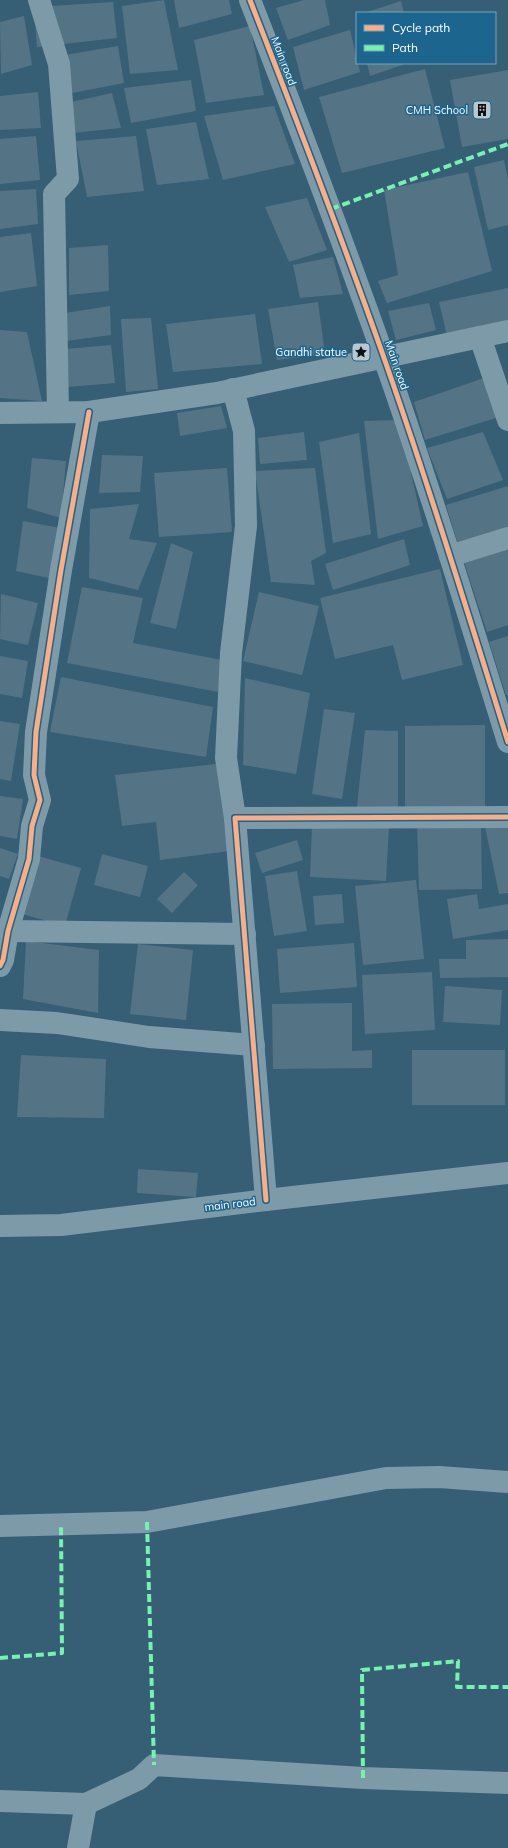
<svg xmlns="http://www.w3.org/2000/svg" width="508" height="1848" font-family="Mulish,sans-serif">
	<rect width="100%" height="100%" fill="#365e75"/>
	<!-- building -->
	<g fill="#547486">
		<path d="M164,0L178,70L130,74L122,6Z"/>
		<path d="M174,0H229L232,14L179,28Z"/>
		<path d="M304,0H325L330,25L288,40L276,8Z"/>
		<path d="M401,1L404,13H364Z"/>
		<path d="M113,2L117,38L37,47L34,7Z"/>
		<path d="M24,16L32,65L1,74L0,22Z"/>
		<path d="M250,26L264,95L206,103L194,40Z"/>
		<path d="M350,30L360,72L304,90L293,47Z"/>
		<path d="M118,46L124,83L67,94L65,55Z"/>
		<path d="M367,63H408L370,76Z"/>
		<path d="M425,69L445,148L342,173L319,97Z"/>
		<path d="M508,70V139L462,147L450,80Z"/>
		<path d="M191,80L196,111L131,123L124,88Z"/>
		<path d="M38,92L41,128L0,130V96Z"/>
		<path d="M112,93L121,128L73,133L71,102Z"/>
		<path d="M274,106L295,164L223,180L204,116Z"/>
		<path d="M196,122L209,179L157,185L146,129Z"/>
		<path d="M36,136L40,180L0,184V139Z"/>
		<path d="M136,136L144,191L87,197L76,141Z"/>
		<path d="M504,160L508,179V225L488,230L474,167Z"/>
		<path d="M468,172L492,271L387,303L378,281L398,275L384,190Z"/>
		<path d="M36,189L38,224L0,229V191Z"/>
		<path d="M307,198L327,250L289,262L265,207Z"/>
		<path d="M31,233L37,286L0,292V237Z"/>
		<path d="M108,245L109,291L69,295V248Z"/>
		<path d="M333,257L343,294L300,298L293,265Z"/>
		<path d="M508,288V323L448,340L439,302Z"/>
		<path d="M318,302L325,354L277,360L268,309Z"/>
		<path d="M429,303L436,330L396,340L388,311Z"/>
		<path d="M110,306L111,335L66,341L65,313Z"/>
		<path d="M255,314L262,364L173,372L166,324Z"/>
		<path d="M151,318L158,389L126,392L121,319Z"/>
		<path d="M0,330L27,332L42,401L0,398Z"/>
		<path d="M111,345L115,383L68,387L65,349Z"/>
		<path d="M484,378L496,418L425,440L414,402Z"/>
		<path d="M221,406L227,428L180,436L177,413Z"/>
		<path d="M399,420L423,526L378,539L364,421Z"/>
		<path d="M304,432L307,460L260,464L258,438Z"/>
		<path d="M483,432L503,480L447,499L427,448Z"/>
		<path d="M359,433L371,534L333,543L319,442Z"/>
		<path d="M102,455L143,456L140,492L99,493Z"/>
		<path d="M32,458L66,461L61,518L27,508Z"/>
		<path d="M227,468L232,532L159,537L154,473Z"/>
		<path d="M315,468L326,553L311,561L315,585L271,582L255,471Z"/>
		<path d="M508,486V528L458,544L446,505Z"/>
		<path d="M139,504L129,539L157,543L138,590L89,578L90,509Z"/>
		<path d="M23,521L60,528L53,579L16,571Z"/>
		<path d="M404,539L410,565L333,590L325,564Z"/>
		<path d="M171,543L193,552L176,629L150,623Z"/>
		<path d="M508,548V625L487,632L464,562Z"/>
		<path d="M440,569L463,665L402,680L393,645L335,659L320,598Z"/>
		<path d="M82,587L143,598L133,643L222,660L218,692L67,663Z"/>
		<path d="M259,592L319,606L302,675L243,661Z"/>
		<path d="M1,594L38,603L28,645L0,639Z"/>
		<path d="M508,636V695H506L489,642Z"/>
		<path d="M0,656L28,661L22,698L0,694Z"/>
		<path d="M61,677L213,707L206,757L50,732Z"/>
		<path d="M245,678L310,693L296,774L243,765Z"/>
		<path d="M324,709L355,713L342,799L312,794Z"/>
		<path d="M0,721L20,724L11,781L0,779Z"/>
		<path d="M485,725V809L405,810V726Z"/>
		<path d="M365,730L398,731V810L357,807Z"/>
		<path d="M216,764L230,851L160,860L156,822L122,826L115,775Z"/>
		<path d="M0,796L23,799L17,839L0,836Z"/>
		<path d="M481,823L482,889L419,890L417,824Z"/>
		<path d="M508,823V893L499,894L485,827Z"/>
		<path d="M312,824L389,827L386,881L310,877Z"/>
		<path d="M297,840L303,860L262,873L255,853Z"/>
		<path d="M0,848L18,854L9,879L0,876Z"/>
		<path d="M102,854L148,866L140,897L94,885Z"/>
		<path d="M38,856L81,868L65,926L22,914Z"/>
		<path d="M297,871L307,931L274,936L265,876Z"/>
		<path d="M184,872L198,885L172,913L157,899Z"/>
		<path d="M416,880L424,959L363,965L355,886Z"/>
		<path d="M342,894L344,923L315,925L313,896Z"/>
		<path d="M477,894L479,909L508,904V930L453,939L447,899Z"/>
		<path d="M508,939V977L440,978L439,959H466V940Z"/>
		<path d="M26,941L99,950L98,1013L23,999Z"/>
		<path d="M354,943L357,987L280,993L277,949Z"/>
		<path d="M138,944L193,950L186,1020L130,1014Z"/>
		<path d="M432,972L435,1030L365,1034L362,975Z"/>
		<path d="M445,986L502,990L500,1025L443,1022Z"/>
		<path d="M352,1003V1051L372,1050V1068L273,1069L272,1004Z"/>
		<rect x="412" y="1050" width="93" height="55"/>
		<path d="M21,1055L106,1059L104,1118L17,1117Z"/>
		<path d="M138,1169L198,1173L196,1197L137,1193Z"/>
	</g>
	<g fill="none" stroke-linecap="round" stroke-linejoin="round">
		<!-- minor -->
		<g stroke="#7d9aa8" stroke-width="22">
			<path d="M39,0L59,64L68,179L54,194L58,412"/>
			<path d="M250,0C296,118 341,236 383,355C428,483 468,613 508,742"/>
			<path d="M480,337L508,420"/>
			<path d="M233,389L244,431L246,526L231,653L226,758L235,818"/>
			<path d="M0,413L89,412L217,393L508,331"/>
			<path d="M450,556L508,538"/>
			<path d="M8,931L245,934"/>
			<path d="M0,966L3,960L8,931L29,859L32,826L40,800L34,775L36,732L61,570L89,412"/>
			<path d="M0,1020L57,1023L149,1037L254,1045"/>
			<path d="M266,1200L235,818L508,817"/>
			<path d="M0,1226L61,1225L266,1200L508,1173"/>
			<path d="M0,1526L147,1522L386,1478L439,1477L508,1482"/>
			<path d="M0,1801L86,1804L139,1779L154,1765L363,1778L508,1783"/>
			<path d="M78,1848L86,1804"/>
		</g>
		<!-- quiet -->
		<g stroke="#73f3ae" stroke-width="4" stroke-dasharray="8 4" stroke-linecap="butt">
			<path d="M331,209L508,144"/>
			<path d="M147,1522L154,1765"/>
			<path d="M0,1658L62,1653L61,1524"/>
			<path d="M363,1778L362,1670L458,1661L457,1687H508"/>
		</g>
		<defs>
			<g id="cycleway">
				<path d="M250,0C296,118 341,236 383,355C428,483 468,613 508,742"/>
				<path d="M0,966L3,960L8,931L29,859L32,826L40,800L34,775L36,732L61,570L89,412"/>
				<path d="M266,1200L235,818L508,817"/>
			</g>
		</defs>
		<!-- cycleway casing -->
		<use href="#cycleway" stroke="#1c658f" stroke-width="8"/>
		<!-- cycleway -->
		<use href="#cycleway" stroke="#ffac80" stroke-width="5"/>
	</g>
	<!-- icons -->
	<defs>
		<symbol id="building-square" viewBox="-11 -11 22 22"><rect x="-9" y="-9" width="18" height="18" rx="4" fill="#b9c7cf" stroke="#1c658f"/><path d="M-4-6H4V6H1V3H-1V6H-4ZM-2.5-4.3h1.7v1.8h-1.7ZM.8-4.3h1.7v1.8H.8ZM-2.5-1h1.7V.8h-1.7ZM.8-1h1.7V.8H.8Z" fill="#111"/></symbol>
		<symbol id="sight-square" viewBox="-11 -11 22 22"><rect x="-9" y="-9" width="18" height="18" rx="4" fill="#b9c7cf" stroke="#1c658f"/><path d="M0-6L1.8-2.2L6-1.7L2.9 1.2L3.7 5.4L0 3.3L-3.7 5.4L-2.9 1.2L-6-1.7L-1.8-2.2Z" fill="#111"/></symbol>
	</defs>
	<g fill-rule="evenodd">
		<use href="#building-square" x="471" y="99" width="22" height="22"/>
		<use href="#sight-square" x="350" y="341" width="22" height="22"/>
	</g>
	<g text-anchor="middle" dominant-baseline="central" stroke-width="3" stroke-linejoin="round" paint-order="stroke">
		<!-- street labels -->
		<g font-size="11" fill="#fff" stroke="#1c658f">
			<text transform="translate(284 61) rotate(69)">Main road</text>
			<text transform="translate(397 365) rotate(71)">Main road</text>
			<text transform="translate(230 1204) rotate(-7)">main road</text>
		</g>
		<!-- poi labels -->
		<g font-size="11" fill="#fff" stroke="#1c658f" text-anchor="end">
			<text x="468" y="110">CMH School</text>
			<text x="347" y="352">Gandhi statue</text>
		</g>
	</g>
	<!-- legend -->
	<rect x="356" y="12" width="140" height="52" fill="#1c658f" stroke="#77a3bc"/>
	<rect x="364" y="25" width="20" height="6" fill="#ffac80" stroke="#77a3bc"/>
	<text x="392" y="32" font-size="12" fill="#ffffff">Cycle path</text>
	<rect x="364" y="45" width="20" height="6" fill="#73f3ae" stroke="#77a3bc"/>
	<text x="392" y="52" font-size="12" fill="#ffffff">Path</text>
</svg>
